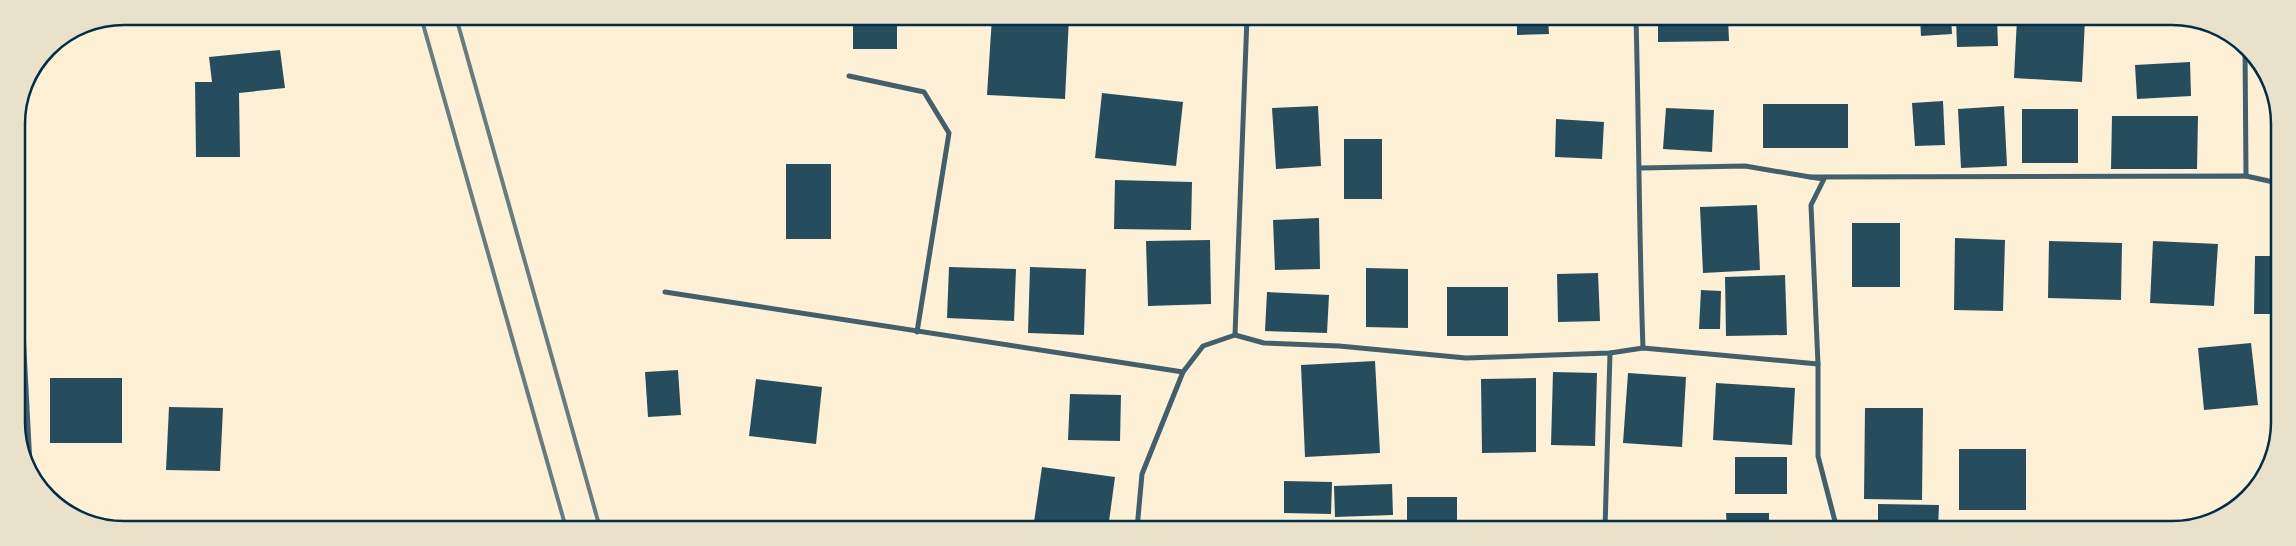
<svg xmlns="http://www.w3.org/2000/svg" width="2296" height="546" font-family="'Golos Text',sans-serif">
	<rect width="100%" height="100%" fill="#fdf0d5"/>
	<!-- building -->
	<g fill="#264d5e">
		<rect x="853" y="17" width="44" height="32"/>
		<path d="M992,17H1069L1065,99L987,95Z"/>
		<path d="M1517,18H1548L1549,34L1517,35Z"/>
		<path d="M1658,18H1728L1729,41L1658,42Z"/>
		<path d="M1920,18H1951L1952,34L1921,36Z"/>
		<path d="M1956,18H1997L1998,46L1957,47Z"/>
		<path d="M2017,18L2085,19L2082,82L2014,78Z"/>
		<path d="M280,50L285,88L239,93L240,157H196L195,82H212L209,57Z"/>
		<path d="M2190,62L2191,96L2137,99L2135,65Z"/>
		<path d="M1102,93L1183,102L1176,166L1095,158Z"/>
		<path d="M1943,101L1945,145L1915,146L1912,103Z"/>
		<rect x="1763" y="104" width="85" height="44"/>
		<path d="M1318,106L1321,166L1276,169L1272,108Z"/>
		<path d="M2004,106L2007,166L1961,168L1958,109Z"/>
		<path d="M1666,108L1714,110L1712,152L1663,149Z"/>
		<rect x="2022" y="109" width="56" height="54"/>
		<path d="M2112,116H2198L2197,169H2111Z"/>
		<path d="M1556,119L1604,122L1602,159L1555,157Z"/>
		<rect x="1344" y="139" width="38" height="60"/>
		<rect x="786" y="164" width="45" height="75"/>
		<path d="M1115,180L1192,182L1191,230L1114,229Z"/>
		<path d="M1757,205L1760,270L1703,273L1700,207Z"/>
		<path d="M1319,218L1320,269L1275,270L1273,220Z"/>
		<rect x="1852" y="223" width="48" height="64"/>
		<path d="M1955,238L2005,240L2003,311L1954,310Z"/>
		<path d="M1210,240L1211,304L1148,306L1146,241Z"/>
		<path d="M2049,241L2122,243L2121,300L2048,298Z"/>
		<path d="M2153,241L2218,244L2214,306L2150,303Z"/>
		<path d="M2255,256H2278V314H2254Z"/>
		<path d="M949,267L1016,269L1014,321L947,318Z"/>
		<path d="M1030,267L1086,269L1084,335L1028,333Z"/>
		<path d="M1366,268L1408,269V328L1366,327Z"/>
		<path d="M1598,273L1600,321L1558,322L1557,274Z"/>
		<path d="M1785,275L1787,335L1726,336L1725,277Z"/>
		<rect x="1447" y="287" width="61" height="49"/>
		<path d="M1701,290L1721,291L1720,329H1699Z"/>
		<path d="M1267,292L1329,295L1327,333L1265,331Z"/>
		<path d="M2251,343L2258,405L2204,410L2198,348Z"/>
		<path d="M1375,361L1380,453L1305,457L1301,365Z"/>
		<path d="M678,370L681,415L648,417L645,372Z"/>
		<path d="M1553,372L1597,373L1595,446L1551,445Z"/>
		<path d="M1628,373L1686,377L1682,447L1623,443Z"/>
		<rect x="50" y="378" width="72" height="65"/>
		<path d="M1536,378V452L1482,453L1481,379Z"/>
		<path d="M756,379L822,387L816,444L749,436Z"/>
		<path d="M1716,383L1795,388L1792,445L1713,440Z"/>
		<path d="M1070,394L1121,395L1120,441L1068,440Z"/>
		<path d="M169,407L223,408L220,471L166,470Z"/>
		<path d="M1865,408H1923L1922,500L1864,499Z"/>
		<rect x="1959" y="449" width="67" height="61"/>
		<rect x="1735" y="457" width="52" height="37"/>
		<path d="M1042,467L1115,477L1108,529H1033Z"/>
		<path d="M1284,481L1332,482L1331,514L1284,513Z"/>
		<path d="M1392,484L1393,515L1335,517L1334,486Z"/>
		<rect x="1407" y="497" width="50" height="32"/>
		<path d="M1878,504L1939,505L1938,529H1878Z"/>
		<path d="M1726,513H1769V529H1727Z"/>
		<path d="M805,520V528H728V522Z"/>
		<path d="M1236,520L1309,527V529H1235Z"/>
		<path d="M1811,523V529H1778V525Z"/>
		<path d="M1674,526V529H1621V527Z"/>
	</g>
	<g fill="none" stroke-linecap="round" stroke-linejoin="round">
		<!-- minor -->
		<g stroke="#3f606c" stroke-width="5">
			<path d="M1636,18C1639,128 1639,238 1643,348"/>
			<path d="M2245,46L2246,176"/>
			<path d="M849,76L924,92L949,133L917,332"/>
			<path d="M1641,168L1745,166L1810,177"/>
			<path d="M17,216L30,465"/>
			<path d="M665,292L1183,372"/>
			<path d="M1235,335L1247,17"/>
			<path d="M1137,529L1142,474L1183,372L1203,346L1235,335L1264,343L1339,346L1466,358L1610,353L1643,348L1818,364"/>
			<path d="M1605,529L1610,353"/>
			<path d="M1837,529L1818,456V364L1811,205L1824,179L1810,177L2246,176L2278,183"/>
		</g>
		<!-- rail -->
		<g stroke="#657d81" stroke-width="4">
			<path d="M421,17L566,528"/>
			<path d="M456,17L600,528"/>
		</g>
	</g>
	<!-- crop -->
	<path d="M0 0H2296V546H0ZM124 25H2172A99 99 0 0 1 2271 124V422A99 99 0 0 1 2172 521H124A99 99 0 0 1 25 422V124A99 99 0 0 1 124 25Z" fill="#e9e1ca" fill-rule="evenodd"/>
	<path fill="none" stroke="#003049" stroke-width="2.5" d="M124 25H2172A99 99 0 0 1 2271 124V422A99 99 0 0 1 2172 521H124A99 99 0 0 1 25 422V124A99 99 0 0 1 124 25Z"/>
</svg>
